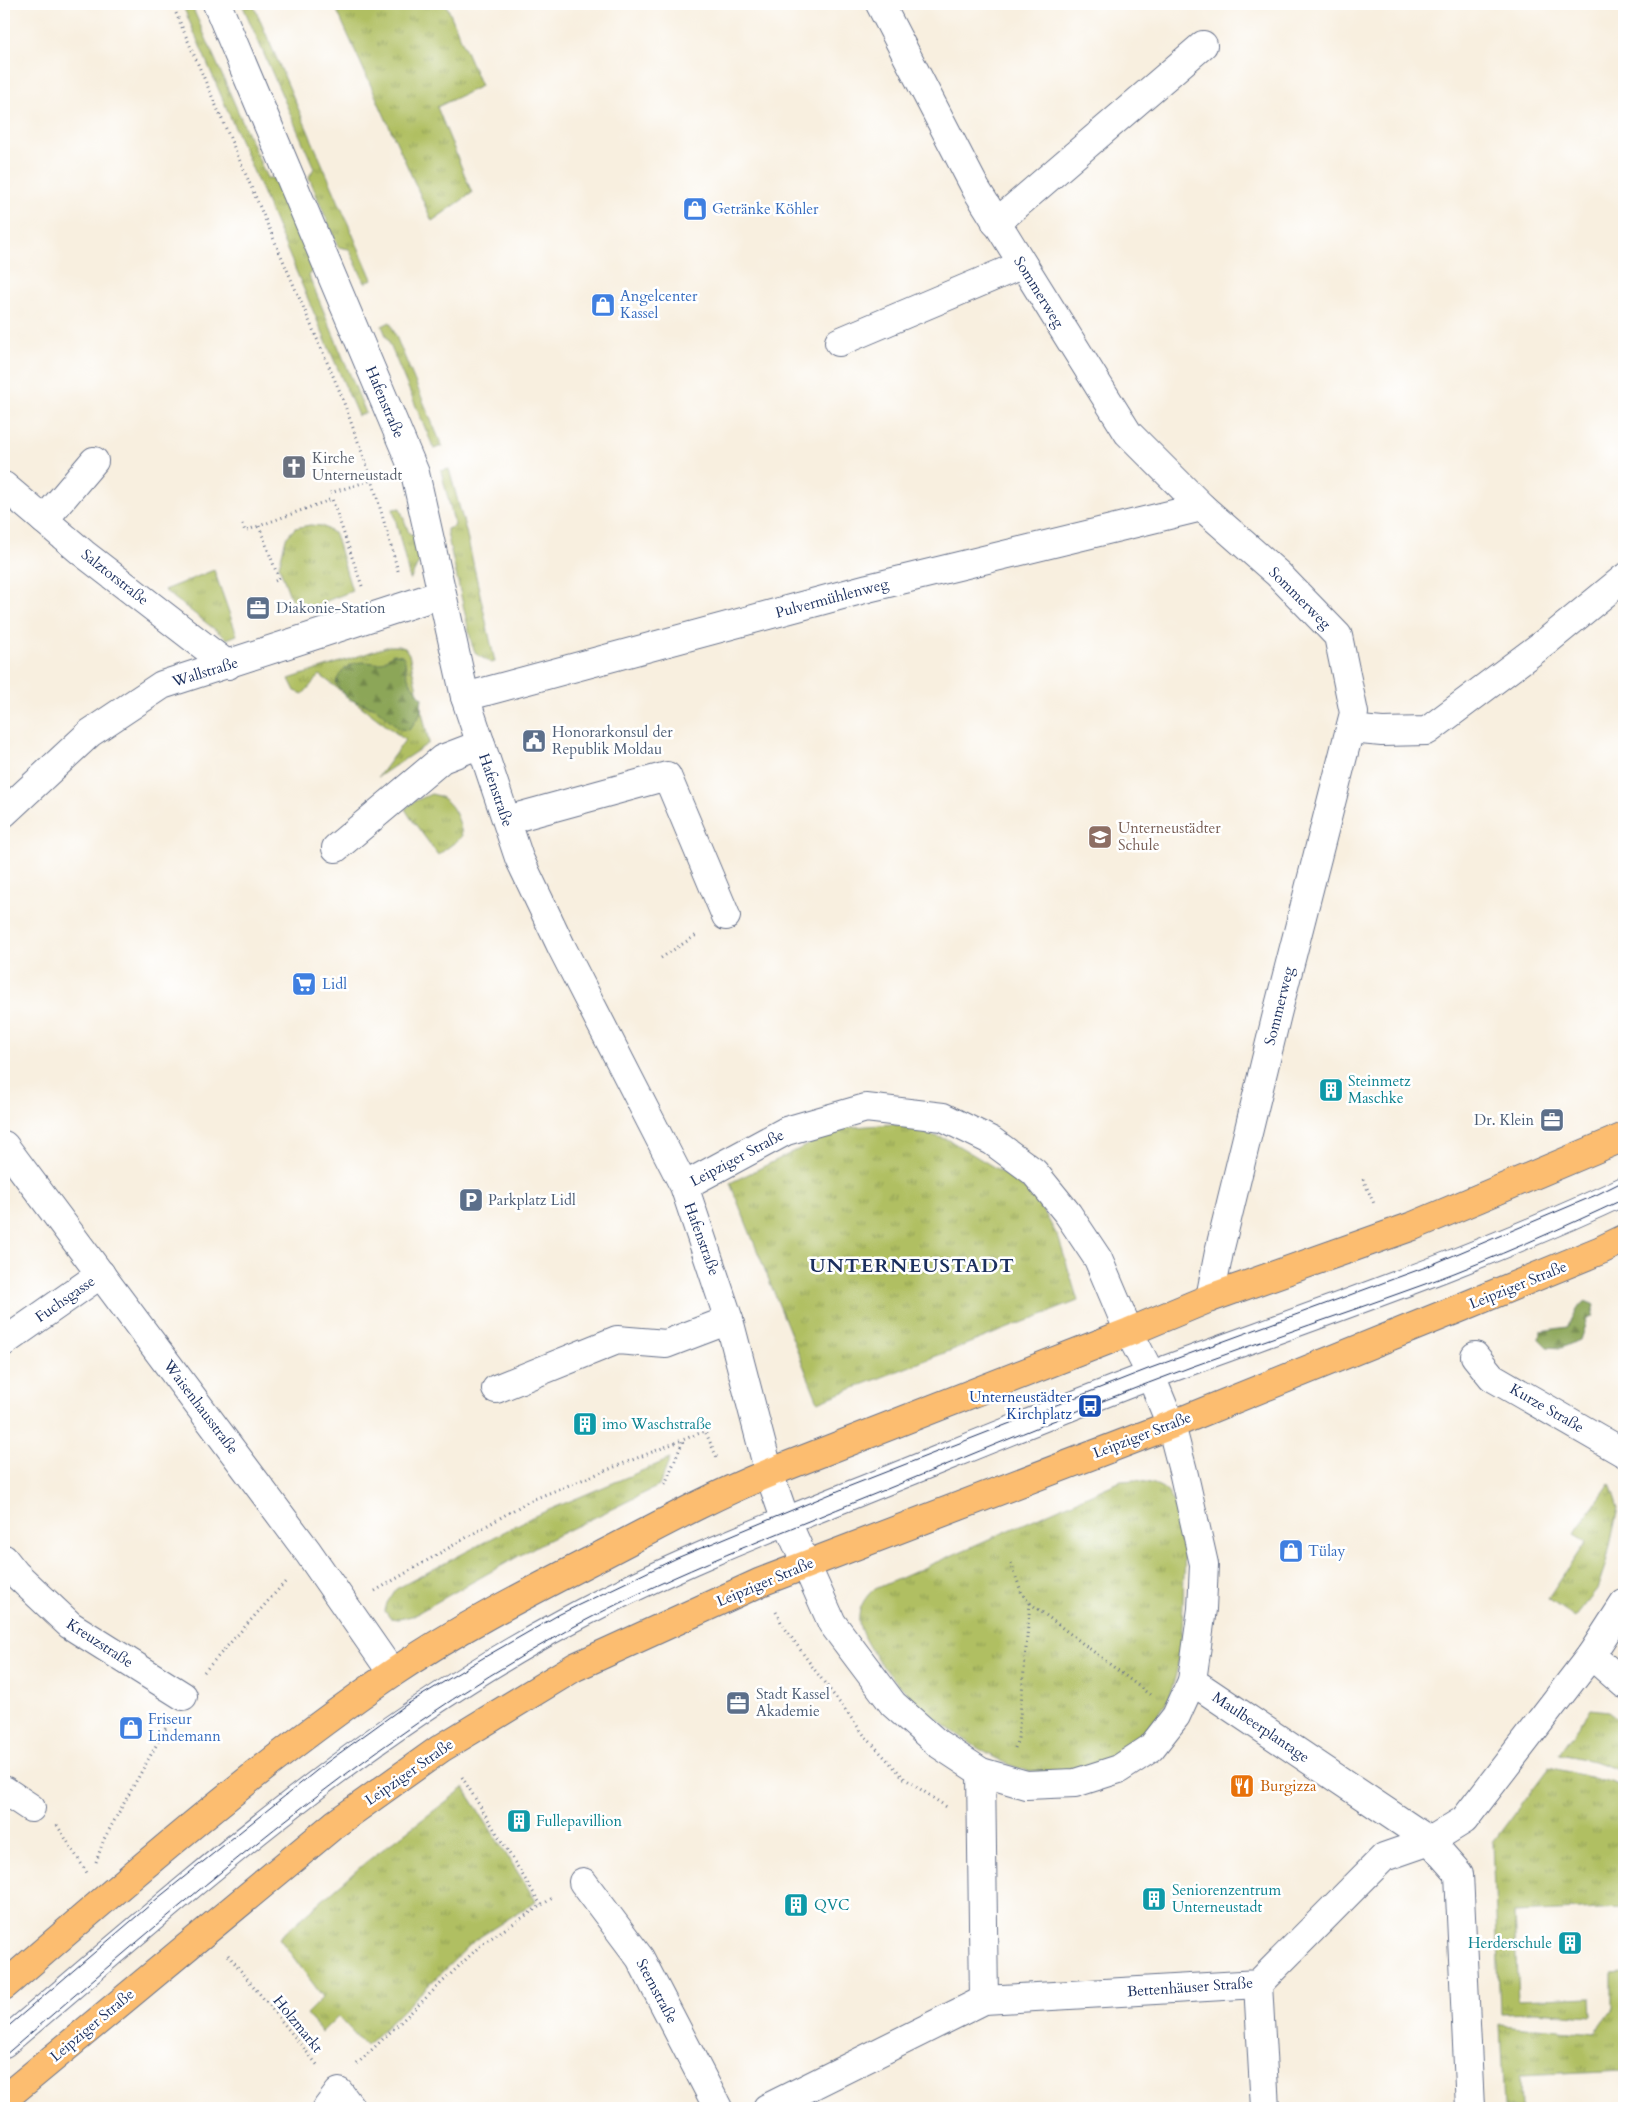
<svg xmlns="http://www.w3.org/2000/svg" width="1628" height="2112" font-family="Cardo,serif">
	<defs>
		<pattern id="grass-tufts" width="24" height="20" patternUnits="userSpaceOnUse" patternTransform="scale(1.25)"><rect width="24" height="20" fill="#b0bf62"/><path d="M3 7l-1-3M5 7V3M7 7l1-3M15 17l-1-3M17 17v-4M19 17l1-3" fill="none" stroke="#8e9c54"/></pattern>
		<pattern id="forest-firs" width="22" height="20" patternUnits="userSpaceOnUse" patternTransform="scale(1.25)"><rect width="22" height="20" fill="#8ca658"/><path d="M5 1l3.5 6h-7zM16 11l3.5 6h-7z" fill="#72884c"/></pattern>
	</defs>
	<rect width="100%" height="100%" fill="#fff"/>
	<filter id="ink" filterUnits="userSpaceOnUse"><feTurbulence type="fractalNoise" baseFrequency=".02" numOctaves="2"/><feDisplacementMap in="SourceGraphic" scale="10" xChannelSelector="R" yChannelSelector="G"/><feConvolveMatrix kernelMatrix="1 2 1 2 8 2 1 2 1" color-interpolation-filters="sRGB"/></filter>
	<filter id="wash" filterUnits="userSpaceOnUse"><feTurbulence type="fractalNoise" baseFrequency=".0096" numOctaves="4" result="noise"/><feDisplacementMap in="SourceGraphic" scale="20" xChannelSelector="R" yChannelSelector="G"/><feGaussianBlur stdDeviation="1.12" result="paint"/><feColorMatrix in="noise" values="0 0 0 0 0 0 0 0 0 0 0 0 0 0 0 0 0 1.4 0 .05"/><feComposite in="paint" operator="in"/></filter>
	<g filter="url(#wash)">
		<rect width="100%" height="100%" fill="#f8efdf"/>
		<!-- grass -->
		<g fill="url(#grass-tufts)" stroke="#667760">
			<path d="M182,4H191L267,178H278L315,265L309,276L366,413L358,416Z"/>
			<path d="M242,4H253L372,279L365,283L349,249L338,247L309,177L314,168Z"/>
			<path d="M334,4H446L481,86L437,107L472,193L432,221Z"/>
			<path d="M390,322L442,446L434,449L382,326Z"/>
			<path d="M449,469L466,531L495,662L491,663L476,654L472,645L447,533V529L455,526L441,471Z"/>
			<path d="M400,508L409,533L423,540L420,560L410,580L393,509Z"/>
			<path d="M310,525L322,526L335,534L352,591L296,613L279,566L286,538L295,528Z"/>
			<path d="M214,570L237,635L227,639L164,590Z"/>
			<path d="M389,646H398L405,648L409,654L429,743L378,777L405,740L320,675L303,694L295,691L289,679Z"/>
			<path d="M431,794C451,797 460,817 462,837L438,855L410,817L405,809L415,801Z"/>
			<path d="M893,1124L949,1140L997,1169L1036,1197L1059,1239L1078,1301L818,1402L730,1183L842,1128Z"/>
			<path d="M670,1459L659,1486L540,1544L412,1616L399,1619L390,1618L385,1611L387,1603L396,1589L532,1517Z"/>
			<path d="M1136,1480C1147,1482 1162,1484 1169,1494C1181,1511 1186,1555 1184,1575C1182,1612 1184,1653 1172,1688C1163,1714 1144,1737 1121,1752C1115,1756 1109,1761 1102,1764C1085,1773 1047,1775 1028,1771C977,1759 878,1680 861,1630C855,1615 862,1600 873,1590L1121,1481Z"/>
			<path d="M1610,1483L1618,1508L1607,1560L1597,1590L1575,1618L1548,1599L1586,1541L1574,1534Z"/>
			<path d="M1591,1709L1608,1711L1624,1723V1772L1594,1761L1559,1754Z"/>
			<path d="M1549,1767L1614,1783L1624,1788V1908L1514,1913L1518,2000L1591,1997L1592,2016L1534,2012L1500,2013L1493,1842Z"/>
			<path d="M464,1788L536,1901L475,1940L366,2046L338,2016L322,2032L306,2014L323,1997L279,1938L366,1862Z"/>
			<path d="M1624,1973V2071L1520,2076L1521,2108H1504L1500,2025L1595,2033L1612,2009V1974Z"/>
		</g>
		<!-- forest -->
		<g fill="url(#forest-firs)" stroke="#546a5b">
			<path d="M393,654L402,655C406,661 405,663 406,670C407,680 416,690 422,698L420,715L409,730L400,729L376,708L348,699L336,684C339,670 350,662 365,662C370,662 374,664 380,663C385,661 389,657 393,654Z"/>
			<path d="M1585,1301L1595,1305L1592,1317L1587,1319L1580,1340L1561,1348L1547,1347L1539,1339L1540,1331L1567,1327C1574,1318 1576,1307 1585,1301Z"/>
		</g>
	</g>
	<g filter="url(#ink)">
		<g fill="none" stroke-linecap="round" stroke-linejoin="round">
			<defs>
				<g id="minor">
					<path d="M217,4L415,473L465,697L519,858L562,948L684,1186L729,1320L769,1473L783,1513L832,1623L893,1704L937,1743L981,1772L1026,1785L1075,1783L1119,1769L1151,1748L1176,1716L1192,1681L1202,1609L1204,1564L1183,1471L1171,1425L1148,1369L1129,1332L1098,1259L1068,1214L1034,1172L992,1141L943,1117L866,1108L786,1131L684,1186"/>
					<path d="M880,4L976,189L1128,433L1202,507L1278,574L1338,636L1354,713L1277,1014L1219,1252L1210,1298"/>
					<path d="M996,223L1203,45"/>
					<path d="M839,342L1021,265"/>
					<path d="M4,486L83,553L228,665"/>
					<path d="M44,520L94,461"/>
					<path d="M465,697L868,588L1202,507"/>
					<path d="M1350,729L1382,732L1427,731L1547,641L1624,578"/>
					<path d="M4,813L90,733L162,685L442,594"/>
					<path d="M507,820L667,776L726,916"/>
					<path d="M336,848L442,759L481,744"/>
					<path d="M4,1145L308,1552L392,1673"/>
					<path d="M4,1342L101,1274"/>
					<path d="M1475,1356L1492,1377L1624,1453"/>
					<path d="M496,1389L617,1340L666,1344L729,1320"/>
					<path d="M4,1559L16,1574L70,1625L183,1696"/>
					<path d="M1591,1655L1624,1684"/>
					<path d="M1192,1681L1430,1841L1459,1874L1470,2108"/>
					<path d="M981,1772L984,2000"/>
					<path d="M4,1790L31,1808"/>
					<path d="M583,1882L640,1958L718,2108"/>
					<path d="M1258,1984L1265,2108"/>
					<path d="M4,2043C183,1892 359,1732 567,1621C660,1571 758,1532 856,1493C956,1453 1056,1411 1157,1373C1314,1315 1473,1262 1624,1191"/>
					<path d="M327,2108L339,2092L351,2108"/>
					<path d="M767,2108L984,2000L1258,1984L1384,1857L1430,1841L1464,1820L1591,1655L1624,1604"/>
				</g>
				<g id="major">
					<path d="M4,1986C129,1878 254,1768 391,1674C457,1629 528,1593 598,1557C654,1528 710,1497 769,1473L1129,1332L1210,1298L1413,1226L1624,1137"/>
					<path d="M4,2099L335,1824L440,1749L575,1667L761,1582L1171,1425L1460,1308L1601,1250L1624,1239"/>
				</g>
			</defs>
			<!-- minor casing -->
			<use href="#minor" stroke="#68728b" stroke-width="30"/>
			<!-- major casing -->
			<use href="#major" stroke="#68728b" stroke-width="30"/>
			<!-- path -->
			<g stroke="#68728b" stroke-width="3" stroke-dasharray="1 4" stroke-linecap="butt">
				<path d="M172,4L340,392L372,480L399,574"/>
				<path d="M330,493L372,480"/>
				<path d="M242,524L245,531L259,526"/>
				<path d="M275,581L279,579L259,526L332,499L362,586"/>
				<path d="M661,958L698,934"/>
				<path d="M1363,1179L1375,1206"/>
				<path d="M665,1484L683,1441"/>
				<path d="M1011,1563L1022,1594L1030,1603L1150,1695"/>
				<path d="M375,1591L529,1501L705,1431L718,1460"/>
				<path d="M776,1612L782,1624L814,1669L864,1735L904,1778L948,1808"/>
				<path d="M204,1672L287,1580"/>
				<path d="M1015,1748L1018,1738L1030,1603"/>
				<path d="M462,1777L541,1905"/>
				<path d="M57,1825L87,1873"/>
				<path d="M96,1862L104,1839L168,1724"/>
				<path d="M228,1955L319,2067"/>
				<path d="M357,2064L482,1944L554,1897"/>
			</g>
			<!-- minor -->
			<use href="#minor" stroke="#fff" stroke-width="28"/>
			<!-- major -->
			<use href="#major" stroke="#fcbd6f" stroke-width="28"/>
			<!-- tram -->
			<g stroke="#1b2f5e" stroke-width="1">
				<path d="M4,2030L158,1898L326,1763L406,1705L483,1658L560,1614L677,1558L845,1488L1148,1369L1426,1267L1596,1195L1624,1181"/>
				<path d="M4,2056C183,1903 359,1745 566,1631C658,1580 758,1542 855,1502C967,1457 1078,1409 1191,1367C1270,1338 1349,1312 1428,1283C1495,1258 1560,1229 1624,1199"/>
			</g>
		</g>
	</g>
	<!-- icons -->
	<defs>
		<symbol id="shop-square" viewBox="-11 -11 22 22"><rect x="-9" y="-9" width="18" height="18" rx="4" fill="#3f7fe0" stroke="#fff"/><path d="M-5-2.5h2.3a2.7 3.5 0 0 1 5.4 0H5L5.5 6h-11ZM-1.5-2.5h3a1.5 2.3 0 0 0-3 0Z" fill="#fff"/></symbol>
		<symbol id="church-square" viewBox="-11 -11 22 22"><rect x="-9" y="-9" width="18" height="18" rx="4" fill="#6b7280" stroke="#fff"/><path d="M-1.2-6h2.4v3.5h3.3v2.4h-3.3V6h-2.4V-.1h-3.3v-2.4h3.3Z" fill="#fff"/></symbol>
		<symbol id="office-square" viewBox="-11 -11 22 22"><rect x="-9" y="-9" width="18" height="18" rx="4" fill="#5c6f8a" stroke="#fff"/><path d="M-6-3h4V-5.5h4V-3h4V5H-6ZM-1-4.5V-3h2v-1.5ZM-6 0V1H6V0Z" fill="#fff"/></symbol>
		<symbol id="civic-square" viewBox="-11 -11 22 22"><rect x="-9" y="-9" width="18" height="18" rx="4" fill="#5c6f8a" stroke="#fff"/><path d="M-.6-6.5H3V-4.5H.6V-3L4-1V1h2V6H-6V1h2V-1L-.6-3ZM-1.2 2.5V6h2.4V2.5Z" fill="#fff"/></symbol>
		<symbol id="school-square" viewBox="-11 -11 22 22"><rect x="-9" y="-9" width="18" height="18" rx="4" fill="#8d6e63" stroke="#fff"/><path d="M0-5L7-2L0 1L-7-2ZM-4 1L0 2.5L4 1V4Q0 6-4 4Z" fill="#fff"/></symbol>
		<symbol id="supermarket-square" viewBox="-11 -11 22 22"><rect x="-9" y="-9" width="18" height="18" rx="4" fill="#3f7fe0" stroke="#fff"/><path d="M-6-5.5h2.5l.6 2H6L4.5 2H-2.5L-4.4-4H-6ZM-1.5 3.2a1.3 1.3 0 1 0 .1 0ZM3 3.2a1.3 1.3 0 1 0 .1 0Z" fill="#fff"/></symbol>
		<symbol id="building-square" viewBox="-11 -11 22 22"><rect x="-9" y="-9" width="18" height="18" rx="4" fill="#0f9aa8" stroke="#fff"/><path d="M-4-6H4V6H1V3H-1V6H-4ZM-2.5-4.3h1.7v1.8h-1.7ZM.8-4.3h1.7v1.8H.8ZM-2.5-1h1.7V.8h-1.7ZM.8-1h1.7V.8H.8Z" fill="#fff"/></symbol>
		<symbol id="parking-square" viewBox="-11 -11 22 22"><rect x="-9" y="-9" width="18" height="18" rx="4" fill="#5c6f8a" stroke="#fff"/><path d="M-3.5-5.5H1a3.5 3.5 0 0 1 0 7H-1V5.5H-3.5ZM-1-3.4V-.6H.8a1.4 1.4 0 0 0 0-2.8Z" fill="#fff"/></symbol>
		<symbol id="bus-square" viewBox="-11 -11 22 22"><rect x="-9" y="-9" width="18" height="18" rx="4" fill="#1a4fb4" stroke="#fff"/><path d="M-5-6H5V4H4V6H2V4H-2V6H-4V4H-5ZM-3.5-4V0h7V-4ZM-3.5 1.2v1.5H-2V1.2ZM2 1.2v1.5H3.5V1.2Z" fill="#fff"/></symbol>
		<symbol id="restaurant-square" viewBox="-11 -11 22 22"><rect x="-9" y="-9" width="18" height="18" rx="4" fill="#e8710a" stroke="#fff"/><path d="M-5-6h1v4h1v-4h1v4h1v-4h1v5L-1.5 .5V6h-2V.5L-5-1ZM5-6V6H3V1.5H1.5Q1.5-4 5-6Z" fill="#fff"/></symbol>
	</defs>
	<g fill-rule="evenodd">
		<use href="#shop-square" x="681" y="195" width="28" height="28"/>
		<use href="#shop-square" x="589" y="291" width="28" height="28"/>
		<use href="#church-square" x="280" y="453" width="28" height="28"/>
		<use href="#office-square" x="244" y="594" width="28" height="28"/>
		<use href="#civic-square" x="520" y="727" width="28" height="28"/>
		<use href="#school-square" x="1086" y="823" width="28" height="28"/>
		<use href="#supermarket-square" x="290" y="970" width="28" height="28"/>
		<use href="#building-square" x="1317" y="1076" width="28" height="28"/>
		<use href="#office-square" x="1538" y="1106" width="28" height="28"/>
		<use href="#parking-square" x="457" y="1186" width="28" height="28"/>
		<use href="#bus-square" x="1076" y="1392" width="28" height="28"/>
		<use href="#building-square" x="571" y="1410" width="28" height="28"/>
		<use href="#shop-square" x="1277" y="1537" width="28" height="28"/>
		<use href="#office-square" x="724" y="1689" width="28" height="28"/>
		<use href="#shop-square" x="117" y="1714" width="28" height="28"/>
		<use href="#restaurant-square" x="1228" y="1772" width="28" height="28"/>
		<use href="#building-square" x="505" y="1807" width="28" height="28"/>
		<use href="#building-square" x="1140" y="1885" width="28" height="28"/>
		<use href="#building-square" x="782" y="1891" width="28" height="28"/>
		<use href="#building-square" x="1556" y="1929" width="28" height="28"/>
	</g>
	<g text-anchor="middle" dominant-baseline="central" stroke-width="5" stroke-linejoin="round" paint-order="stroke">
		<!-- shop labels -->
		<g font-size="15" fill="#366cbe" stroke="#fff" text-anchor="start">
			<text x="712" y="209">Getränke Köhler</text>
			<text x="620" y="296">Angelcenter<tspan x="620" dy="17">Kassel</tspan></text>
			<text x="322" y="984">Lidl</text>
			<text x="1308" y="1551">Tülay</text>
			<text x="148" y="1719">Friseur<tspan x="148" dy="17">Lindemann</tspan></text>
		</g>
		<!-- street labels -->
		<g font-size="15" fill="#1b2f5e" stroke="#fff">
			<text transform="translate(1039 292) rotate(58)">Sommerweg</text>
			<text transform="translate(385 402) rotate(67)">Hafenstraße</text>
			<text transform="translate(115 577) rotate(38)">Salztorstraße</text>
			<text transform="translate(832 598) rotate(-15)">Pulvermühlenweg</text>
			<text transform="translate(1300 598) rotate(45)">Sommerweg</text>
			<text transform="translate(205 672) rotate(-17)">Wallstraße</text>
			<text transform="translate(496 790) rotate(71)">Hafenstraße</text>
			<text transform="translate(1279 1006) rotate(-76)">Sommerweg</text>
			<text transform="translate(737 1158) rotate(-28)">Leipziger Straße</text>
			<text transform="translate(702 1239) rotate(70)">Hafenstraße</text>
			<text transform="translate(1518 1285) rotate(-22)">Leipziger Straße</text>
			<text transform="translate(65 1299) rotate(-35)">Fuchsgasse</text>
			<text transform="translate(201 1407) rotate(53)">Waisenhausstraße</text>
			<text transform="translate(1547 1408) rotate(30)">Kurze Straße</text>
			<text transform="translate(1142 1435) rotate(-21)">Leipziger Straße</text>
			<text transform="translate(765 1582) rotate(-23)">Leipziger Straße</text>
			<text transform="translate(100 1643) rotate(33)">Kreuzstraße</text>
			<text transform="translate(1261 1727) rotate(34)">Maulbeerplantage</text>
			<text transform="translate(409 1772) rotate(-35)">Leipziger Straße</text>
			<text transform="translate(1190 1987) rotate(-4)">Bettenhäuser Straße</text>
			<text transform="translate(657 1991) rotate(62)">Sternstraße</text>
			<text transform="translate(298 2024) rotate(51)">Holzmarkt</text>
			<text transform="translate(92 2025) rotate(-40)">Leipziger Straße</text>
		</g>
		<!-- worship labels -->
		<g font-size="15" fill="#5b616d" stroke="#fff" text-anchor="start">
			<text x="312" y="458">Kirche<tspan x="312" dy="17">Unterneustadt</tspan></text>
		</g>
		<!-- service labels -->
		<g font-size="15" fill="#4e5e75" stroke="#fff" text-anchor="start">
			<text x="276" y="608">Diakonie-Station</text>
			<text x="552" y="732">Honorarkonsul der<tspan x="552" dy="17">Republik Moldau</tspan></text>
			<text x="1534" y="1120" text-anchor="end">Dr. Klein</text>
			<text x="488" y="1200">Parkplatz Lidl</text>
			<text x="756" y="1694">Stadt Kassel<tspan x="756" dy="17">Akademie</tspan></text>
		</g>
		<!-- education labels -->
		<g font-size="15" fill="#785e54" stroke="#fff" text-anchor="start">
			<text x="1118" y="828">Unterneustädter<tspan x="1118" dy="17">Schule</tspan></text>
		</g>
		<!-- culture labels -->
		<g font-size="15" fill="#0d838f" stroke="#fff" text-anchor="start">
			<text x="1348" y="1081">Steinmetz<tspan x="1348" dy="17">Maschke</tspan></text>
			<text x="602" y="1424">imo Waschstraße</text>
			<text x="536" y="1821">Fullepavillion</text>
			<text x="1172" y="1890">Seniorenzentrum<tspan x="1172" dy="17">Unterneustadt</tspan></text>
			<text x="814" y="1905">QVC</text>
			<text x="1552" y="1943" text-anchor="end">Herderschule</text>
		</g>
		<!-- transit labels -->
		<g font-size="15" fill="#164399" stroke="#fff" text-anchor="end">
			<text x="1072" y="1397">Unterneustädter<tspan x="1072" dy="17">Kirchplatz</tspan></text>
		</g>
		<!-- food labels -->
		<g font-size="15" fill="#c56008" stroke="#fff" text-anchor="start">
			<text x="1260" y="1786">Burgizza</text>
		</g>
		<!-- district labels -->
		<g font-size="20" font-weight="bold" letter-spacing="1" fill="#1b2f5e" stroke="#fff">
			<text x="912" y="1265">UNTERNEUSTADT</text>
		</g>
	</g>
	<!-- margin -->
	<rect width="1628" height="2112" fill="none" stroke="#fff" stroke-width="20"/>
</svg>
